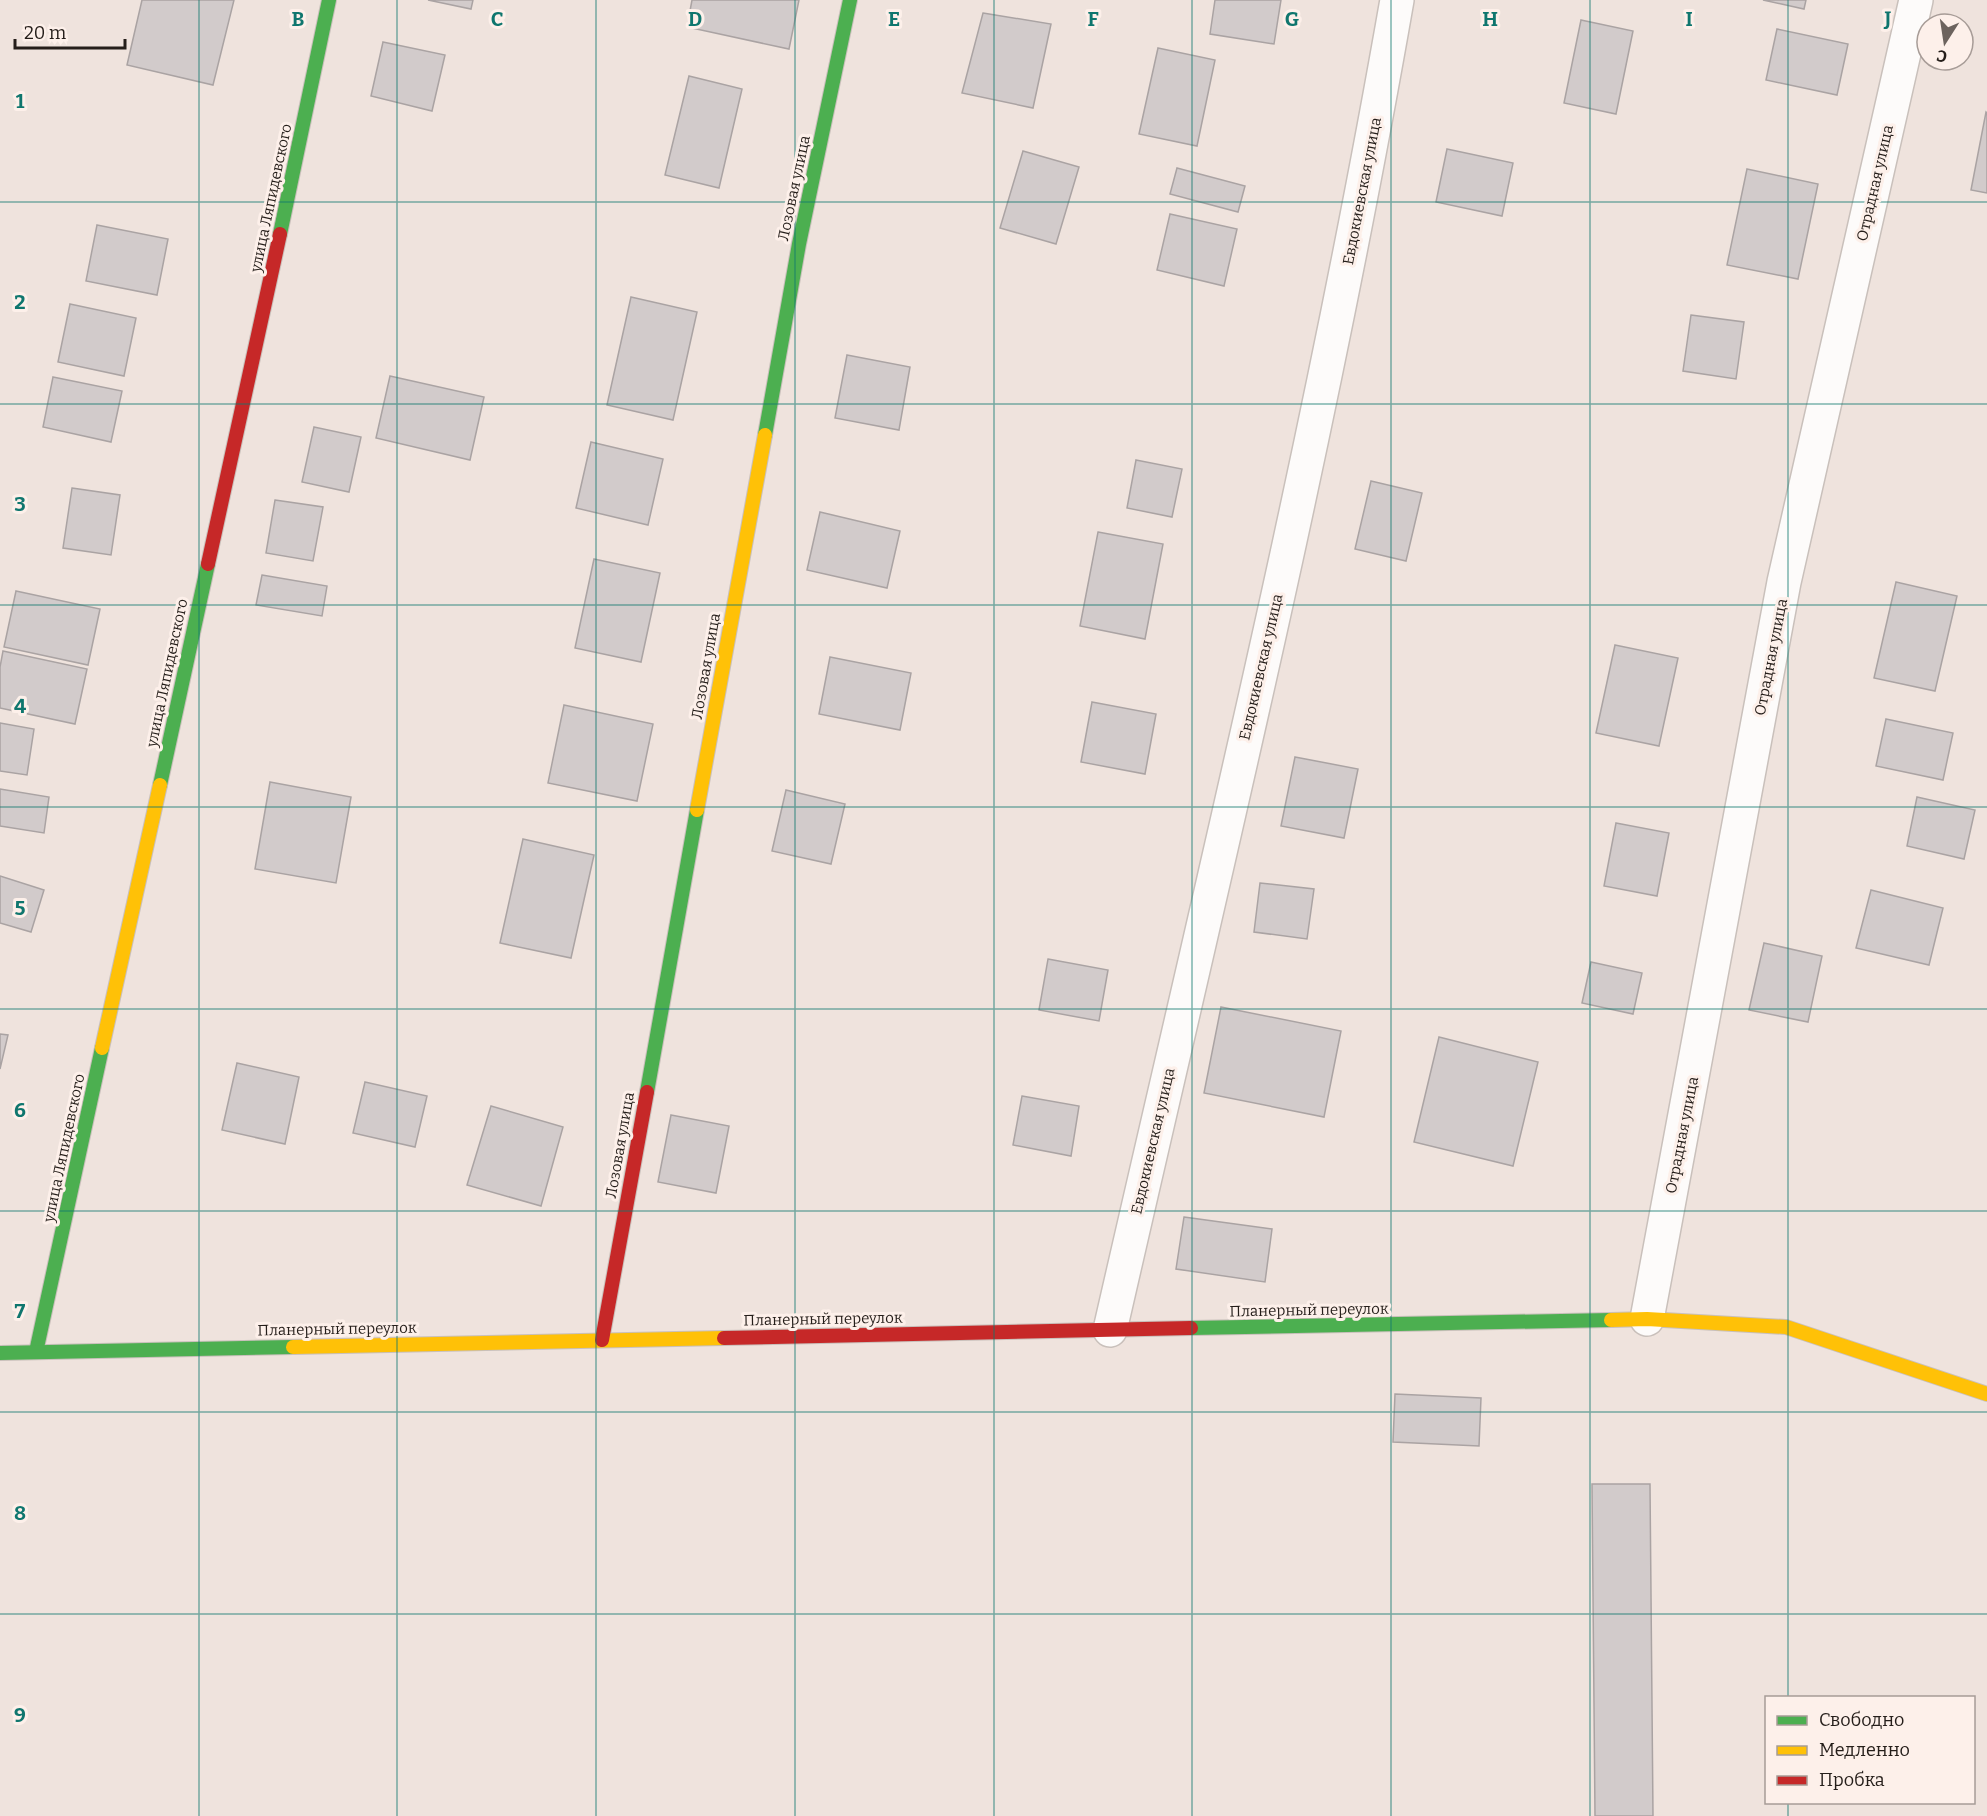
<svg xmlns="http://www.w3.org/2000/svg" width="1987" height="1816" font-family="Bitter,serif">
	<rect width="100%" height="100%" fill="#efe3dd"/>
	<!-- building -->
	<g fill="#d2cbcb" stroke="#aaa3a3" stroke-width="1.5">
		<path d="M142,0H234L213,85L127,65Z"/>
		<path d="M428,0H473L471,9Z"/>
		<path d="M692,0H799L789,49L687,27Z"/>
		<path d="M1215,0H1281L1274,44L1210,34Z"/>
		<path d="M1763,0H1806L1804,9Z"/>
		<path d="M983,13L1051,24L1033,108L962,93Z"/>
		<path d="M1581,20L1633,31L1616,114L1564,103Z"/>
		<path d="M1777,29L1848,44L1837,95L1766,80Z"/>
		<path d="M383,42L445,55L432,111L371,96Z"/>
		<path d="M1158,48L1215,60L1197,146L1139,134Z"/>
		<path d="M689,76L742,89L719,188L665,175Z"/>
		<path d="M1986,112L1987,113V193L1971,190Z"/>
		<path d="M1447,149L1513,163L1502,216L1436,202Z"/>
		<path d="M1023,151L1079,167L1056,244L1000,228Z"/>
		<path d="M1177,168L1245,186L1238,212L1170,194Z"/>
		<path d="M1747,169L1818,184L1798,279L1727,265Z"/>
		<path d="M1170,214L1237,229L1224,286L1157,270Z"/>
		<path d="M97,225L168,239L157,295L86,281Z"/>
		<path d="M631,297L697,312L673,420L607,405Z"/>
		<path d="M70,304L136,318L124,376L58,362Z"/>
		<path d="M1691,315L1744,322L1736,379L1683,371Z"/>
		<path d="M847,355L910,367L899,430L835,418Z"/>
		<path d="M390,376L484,397L470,460L376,438Z"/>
		<path d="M53,377L122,391L111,442L43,427Z"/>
		<path d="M314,427L361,437L349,492L302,482Z"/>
		<path d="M591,442L663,459L648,525L576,508Z"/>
		<path d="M1136,460L1182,469L1172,517L1127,508Z"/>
		<path d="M1371,481L1422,493L1406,561L1355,549Z"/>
		<path d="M72,488L120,495L111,555L63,548Z"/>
		<path d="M275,500L323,507L313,561L266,553Z"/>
		<path d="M820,512L900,531L887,588L807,570Z"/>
		<path d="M1098,532L1163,544L1145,639L1080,626Z"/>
		<path d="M594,559L660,573L641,662L575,648Z"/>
		<path d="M262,575L327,586L322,616L256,605Z"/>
		<path d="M1896,582L1957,596L1935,691L1874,678Z"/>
		<path d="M16,591L100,609L88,665L4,647Z"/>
		<path d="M1615,645L1678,658L1659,746L1596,733Z"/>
		<path d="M3,651L87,669L75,724L0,708V667Z"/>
		<path d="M830,657L911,673L900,730L819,714Z"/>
		<path d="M1092,702L1156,714L1145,774L1081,762Z"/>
		<path d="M564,705L653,724L637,801L548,783Z"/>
		<path d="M1886,719L1953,733L1943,780L1876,766Z"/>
		<path d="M0,723L34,729L27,775L0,771Z"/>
		<path d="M1295,757L1358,769L1344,838L1281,826Z"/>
		<path d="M270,782L351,797L336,883L255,869Z"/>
		<path d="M0,789L49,797L44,833L0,826Z"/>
		<path d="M786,790L845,804L831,864L772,851Z"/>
		<path d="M1917,797L1975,810L1964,859L1907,846Z"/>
		<path d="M1616,823L1669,833L1657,896L1604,886Z"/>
		<path d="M523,839L594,855L571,958L500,943Z"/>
		<path d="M0,876L44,890L31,932L0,923Z"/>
		<path d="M1260,883L1314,889L1307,939L1254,932Z"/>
		<path d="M1871,890L1943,908L1929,965L1856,948Z"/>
		<path d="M1764,943L1822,956L1808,1022L1749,1010Z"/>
		<path d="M1048,959L1108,970L1099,1021L1039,1010Z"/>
		<path d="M1591,962L1642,973L1633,1014L1582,1003Z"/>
		<path d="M1221,1007L1341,1031L1324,1117L1204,1093Z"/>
		<path d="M0,1034L8,1035L0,1069Z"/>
		<path d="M1439,1037L1538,1062L1513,1166L1414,1142Z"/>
		<path d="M237,1063L299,1077L285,1144L222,1130Z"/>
		<path d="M365,1082L427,1096L415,1147L353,1133Z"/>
		<path d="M1022,1096L1079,1106L1071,1156L1013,1145Z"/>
		<path d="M491,1106L563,1127L541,1206L467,1185Z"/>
		<path d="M671,1115L729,1126L716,1193L658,1182Z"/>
		<path d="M1184,1217L1272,1229L1265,1282L1176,1269Z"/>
		<path d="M1395,1394L1481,1398L1479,1446L1393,1442Z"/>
		<path d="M1592,1484H1650L1653,1816H1595Z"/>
	</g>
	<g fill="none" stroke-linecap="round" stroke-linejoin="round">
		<defs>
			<g id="street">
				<path d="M1647,1319L1784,582L1916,0"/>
				<path d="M1110,1330C1211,888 1319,447 1397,0"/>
			</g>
			<g id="fast">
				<path d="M280,234L329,0"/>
				<path d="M765,435L799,244L850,0"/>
				<path d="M160,785L208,564"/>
				<path d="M647,1092L697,810"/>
				<path d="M1191,1328L1611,1320"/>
				<path d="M36,1352L102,1048"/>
				<path d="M0,1353L293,1347"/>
			</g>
			<g id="slow">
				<path d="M697,810L765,435"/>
				<path d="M102,1048L160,785"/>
				<path d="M1611,1320L1647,1319L1786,1327L1987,1394"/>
				<path d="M293,1347L724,1338"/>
			</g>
			<g id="jam">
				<path d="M208,564L280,234"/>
				<path d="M724,1338L1191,1328"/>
				<path d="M602,1340L647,1092"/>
			</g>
		</defs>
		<!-- street casing -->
		<use href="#street" stroke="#c9c0bb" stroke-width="36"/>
		<!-- fast casing -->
		<use href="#fast" stroke="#c9c0bb" stroke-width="16"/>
		<!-- slow casing -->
		<use href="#slow" stroke="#c9c0bb" stroke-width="16"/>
		<!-- jam casing -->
		<use href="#jam" stroke="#c9c0bb" stroke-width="16"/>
		<!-- street -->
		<use href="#street" stroke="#fdfbfa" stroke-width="33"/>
		<!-- fast -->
		<use href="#fast" stroke="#4caf50" stroke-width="14"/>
		<!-- slow -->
		<use href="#slow" stroke="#ffc107" stroke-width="14"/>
		<!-- jam -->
		<use href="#jam" stroke="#c62828" stroke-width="14"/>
	</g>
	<!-- grid -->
	<path fill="none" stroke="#0f766e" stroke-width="1.5" stroke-opacity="0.55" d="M199,0V1816M397,0V1816M596,0V1816M795,0V1816M994,0V1816M1192,0V1816M1391,0V1816M1590,0V1816M1788,0V1698M0,202H1987M0,404H1987M0,605H1987M0,807H1987M0,1009H1987M0,1211H1987M0,1412H1987M0,1614H1987M1788,1802V1816"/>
	<g text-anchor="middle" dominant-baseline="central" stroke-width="6" stroke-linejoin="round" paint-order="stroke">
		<!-- street labels -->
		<g font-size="15" fill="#251e1a" stroke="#fdf0ea">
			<text transform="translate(1875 183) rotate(-77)">Отрадная улица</text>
			<text transform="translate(794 188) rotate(-78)">Лозовая улица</text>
			<text transform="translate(1362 191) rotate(-79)">Евдокиевская улица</text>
			<text transform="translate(271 198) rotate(-78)">улица Ляпидевского</text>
			<text transform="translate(1771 657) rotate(-79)">Отрадная улица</text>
			<text transform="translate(706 666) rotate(-80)">Лозовая улица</text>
			<text transform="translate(1261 667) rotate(-77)">Евдокиевская улица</text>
			<text transform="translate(167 673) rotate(-78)">улица Ляпидевского</text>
			<text transform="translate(1682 1135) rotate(-79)">Отрадная улица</text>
			<text transform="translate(1153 1141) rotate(-77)">Евдокиевская улица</text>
			<text transform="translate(620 1145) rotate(-80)">Лозовая улица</text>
			<text transform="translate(64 1148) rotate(-78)">улица Ляпидевского</text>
			<text transform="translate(1309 1310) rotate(-1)">Планерный переулок</text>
			<text transform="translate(823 1319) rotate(-1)">Планерный переулок</text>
			<text transform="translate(337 1329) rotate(-1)">Планерный переулок</text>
		</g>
	</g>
	<g font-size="20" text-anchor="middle" font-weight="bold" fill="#0f766e" stroke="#fdf0ea" stroke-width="6" stroke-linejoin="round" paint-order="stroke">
		<text x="298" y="26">B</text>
		<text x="497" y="26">C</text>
		<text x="695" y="26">D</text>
		<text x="894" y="26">E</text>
		<text x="1093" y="26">F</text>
		<text x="1292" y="26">G</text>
		<text x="1490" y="26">H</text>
		<text x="1689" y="26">I</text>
		<text x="1888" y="26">J</text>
		<text x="20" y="108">1</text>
		<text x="20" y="309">2</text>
		<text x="20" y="511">3</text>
		<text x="20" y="713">4</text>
		<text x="20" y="915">5</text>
		<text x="20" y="1117">6</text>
		<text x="20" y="1318">7</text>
		<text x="20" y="1520">8</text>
		<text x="20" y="1722">9</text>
	</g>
	<!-- legend -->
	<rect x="1765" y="1696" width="210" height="108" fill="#fdf0ea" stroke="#a79c97" stroke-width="1.5"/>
	<rect x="1777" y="1716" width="30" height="9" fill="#4caf50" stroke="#a79c97" stroke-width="1.5"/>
	<text x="1819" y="1726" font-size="18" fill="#251e1a">Свободно</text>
	<rect x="1777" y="1746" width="30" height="9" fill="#ffc107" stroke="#a79c97" stroke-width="1.5"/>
	<text x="1819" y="1756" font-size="18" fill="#251e1a">Медленно</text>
	<rect x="1777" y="1776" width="30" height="9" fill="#c62828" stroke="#a79c97" stroke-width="1.5"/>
	<text x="1819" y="1786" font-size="18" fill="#251e1a">Пробка</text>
	<!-- north arrow -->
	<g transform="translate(1945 42) rotate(192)"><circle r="28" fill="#fdf0ea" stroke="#a79c97" stroke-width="1.5"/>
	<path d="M0-4.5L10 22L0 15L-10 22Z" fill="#6c635e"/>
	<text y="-9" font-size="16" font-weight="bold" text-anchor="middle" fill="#251e1a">С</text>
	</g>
	<!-- scale -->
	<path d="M15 39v9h110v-9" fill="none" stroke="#251e1a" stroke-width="3"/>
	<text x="24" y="39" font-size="18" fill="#251e1a" stroke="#fdf0ea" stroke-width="4.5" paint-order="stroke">20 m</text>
</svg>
